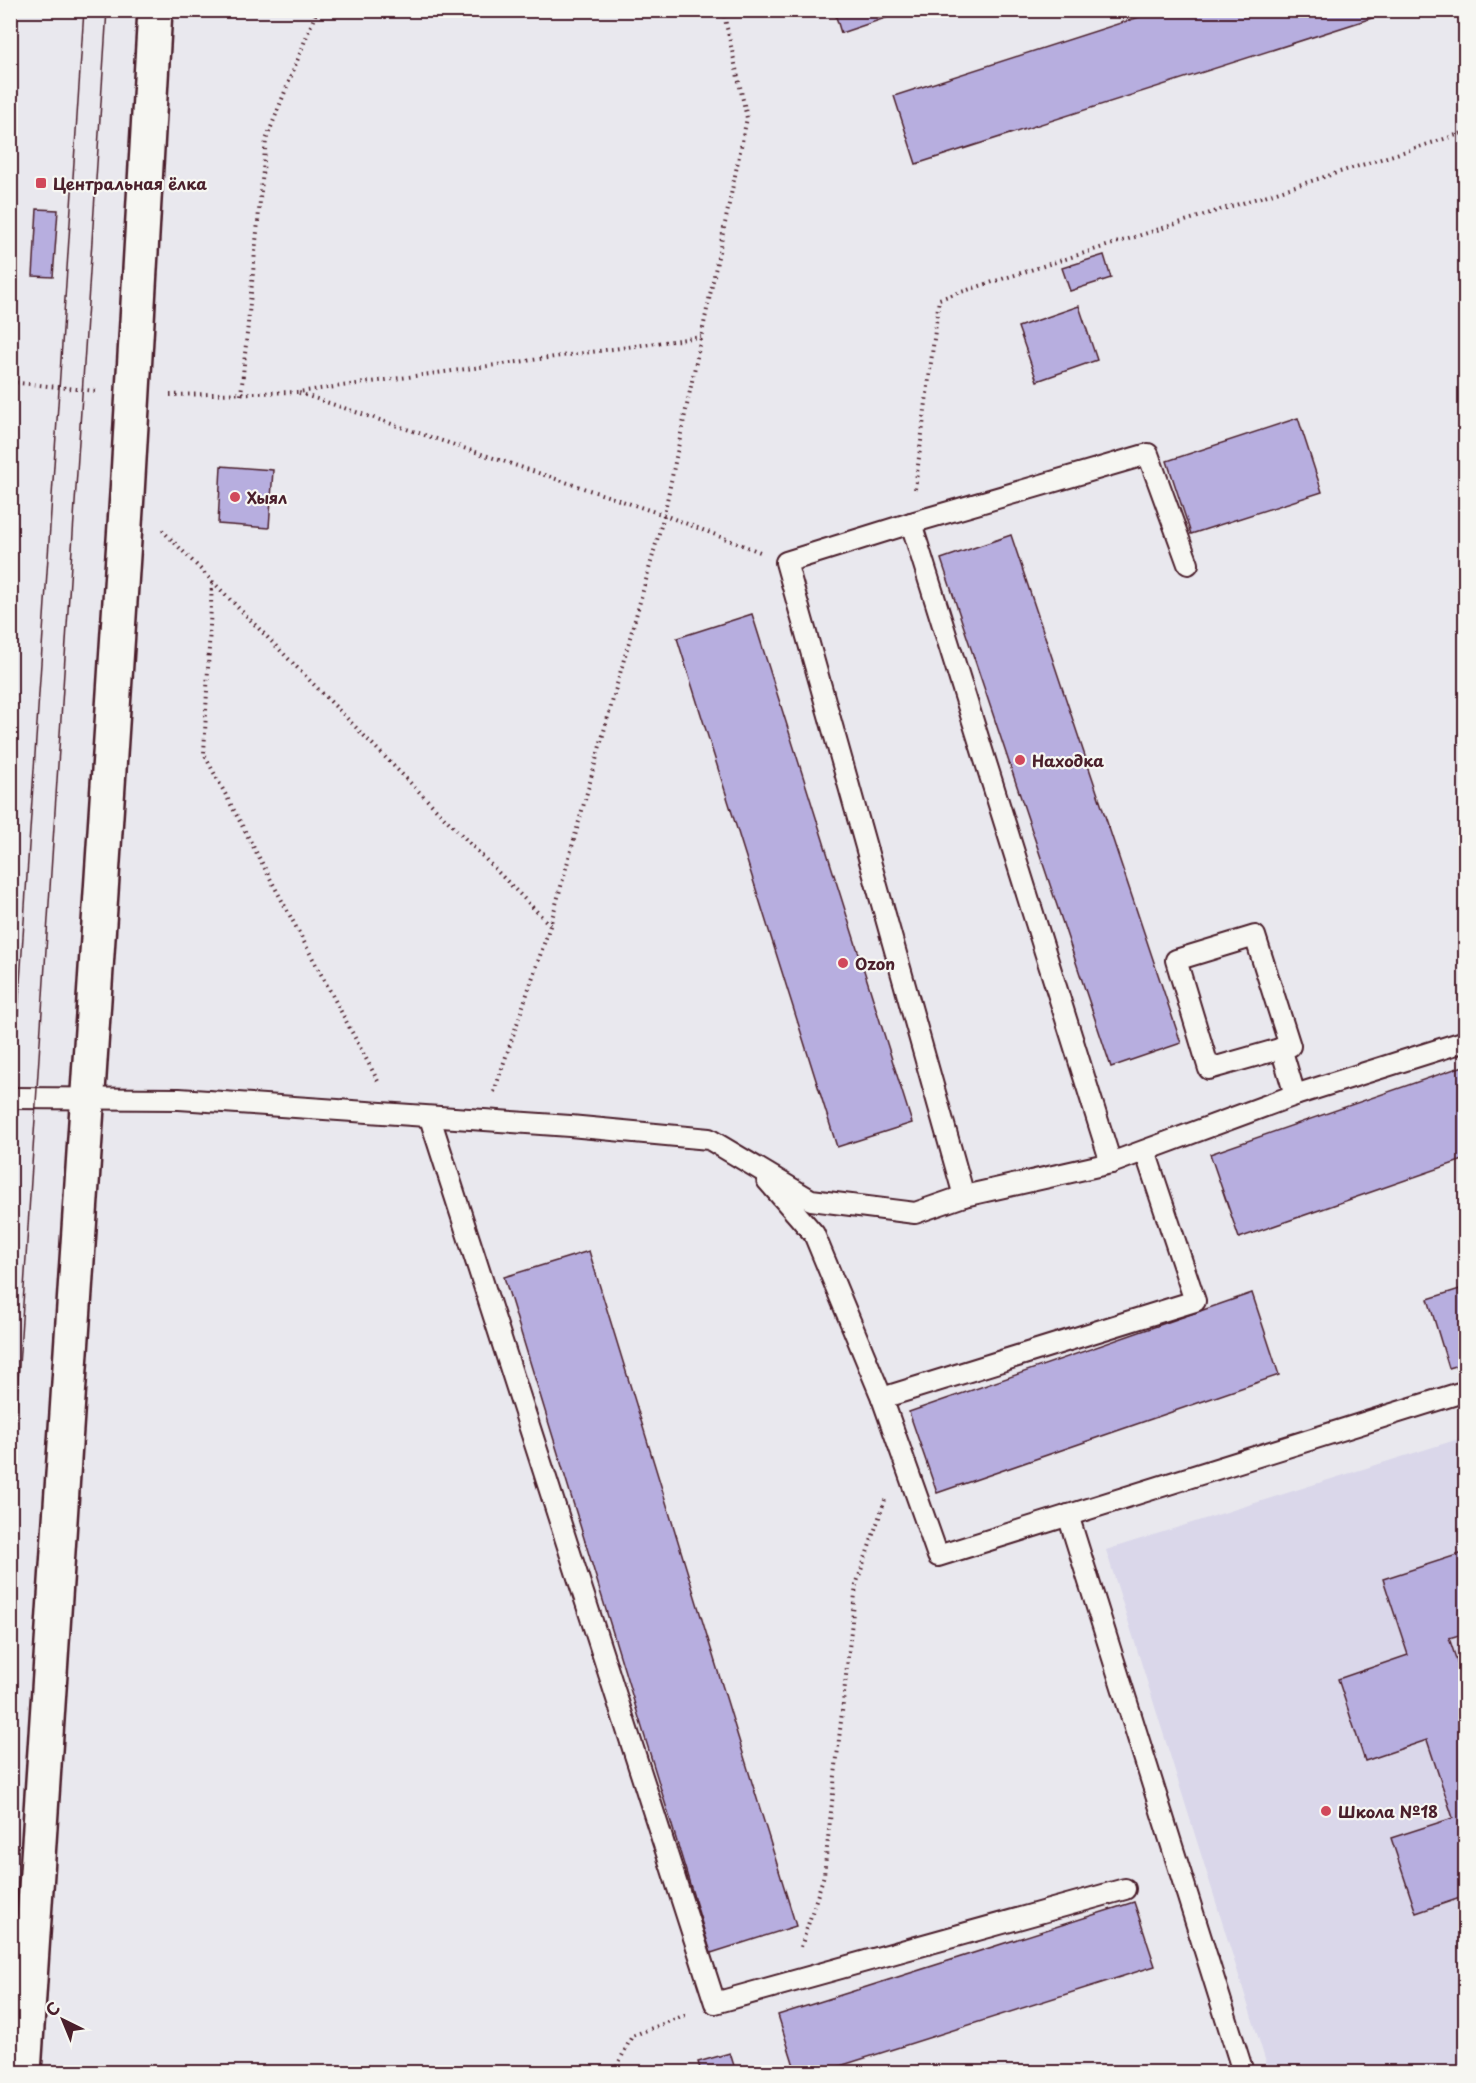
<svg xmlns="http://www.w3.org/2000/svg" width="1476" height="2083" font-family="'Playpen Sans',sans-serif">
	<rect width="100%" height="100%" fill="#e9e8ee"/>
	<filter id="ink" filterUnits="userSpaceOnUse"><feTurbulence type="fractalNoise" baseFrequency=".0167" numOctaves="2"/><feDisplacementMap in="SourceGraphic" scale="12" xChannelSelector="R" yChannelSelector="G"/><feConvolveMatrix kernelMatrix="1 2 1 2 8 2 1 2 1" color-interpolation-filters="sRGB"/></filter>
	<g filter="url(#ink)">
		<!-- built -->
		<path fill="#dad7ea" d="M1465,1437V2072H1269L1106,1550Z"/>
		<!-- building -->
		<g fill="#b7aedf" stroke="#4a1f2b" stroke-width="1.5">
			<path d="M834,10H909L841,33Z"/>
			<path d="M1161,10H1397L916,164L894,96Z"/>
			<path d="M37,209L58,210L53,277L33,276Z"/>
			<path d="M1104,255L1111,278L1070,291L1062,268Z"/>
			<path d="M1079,306L1097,360L1037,381L1018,327Z"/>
			<path d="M1298,418L1322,492L1191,534L1167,461Z"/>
			<path d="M221,466L273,470L269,528L218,524Z"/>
			<path d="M1011,535L1181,1043L1111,1067L941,559Z"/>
			<path d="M752,614L912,1123L837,1147L677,638Z"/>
			<path d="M1466,1065V1159L1239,1238L1210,1154Z"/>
			<path d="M589,1251L796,1926L711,1953L504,1277Z"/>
			<path d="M1466,1287V1363L1449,1368L1428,1299Z"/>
			<path d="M1252,1293L1279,1375L937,1493L909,1412Z"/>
			<path d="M1466,1552V1633L1449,1638L1466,1688V1896L1416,1913L1391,1838L1453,1818L1427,1740L1365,1761L1338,1679L1408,1655L1383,1579Z"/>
			<path d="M1134,1902L1155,1966L821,2072H796L778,2015Z"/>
			<path d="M730,2053L736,2072H701L698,2062Z"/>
		</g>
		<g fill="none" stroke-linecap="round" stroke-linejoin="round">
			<defs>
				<g id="lane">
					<path d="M911,523L1148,454L1188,564"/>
					<path d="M1255,936L1290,1046L1209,1069L1176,960Z"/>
					<path d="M1281,1048L1295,1095"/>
					<path d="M10,1098L179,1099L570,1126L709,1139L811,1200L915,1213L964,1196L1111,1163L1295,1095L1466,1041"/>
					<path d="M430,1118L715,2003L1125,1889"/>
					<path d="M767,1180L814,1234L882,1398L938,1556L1466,1391"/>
					<path d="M964,1196L786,562L911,523L1111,1163"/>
					<path d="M882,1398L1195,1301L1145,1151"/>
					<path d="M1068,1515L1243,2072"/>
				</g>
				<path id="street" d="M24,2072L127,494L155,10"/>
			</defs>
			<!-- lane casing -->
			<use href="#lane" stroke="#4a1f2b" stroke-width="24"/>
			<!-- street casing -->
			<use href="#street" stroke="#4a1f2b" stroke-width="38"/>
			<!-- path -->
			<g stroke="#4a1f2b" stroke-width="4" stroke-dasharray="1.5 4.5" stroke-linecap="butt">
				<path d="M10,382L96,391"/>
				<path d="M299,393L664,515L760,552"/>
				<path d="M170,395L298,392L701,337"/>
				<path d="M241,395L266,140L317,10"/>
				<path d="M915,489L939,299L1466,132"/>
				<path d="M162,530L550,925"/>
				<path d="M212,583L204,754L379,1083"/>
				<path d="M494,1092L550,926L664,515L747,118L723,10"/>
				<path d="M801,1947L824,1875L856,1585L885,1500"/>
				<path d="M614,2072L632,2036L688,2014"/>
			</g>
			<!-- lane -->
			<use href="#lane" stroke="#f6f6f2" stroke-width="20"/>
			<!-- street -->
			<use href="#street" stroke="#f6f6f2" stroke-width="33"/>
			<!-- tram -->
			<g stroke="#4a1f2b" stroke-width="1.5">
				<path d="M10,1134L84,10"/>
				<path d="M10,1504L107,10"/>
			</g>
		</g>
	</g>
	<!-- markers -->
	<g fill="#d1495b" stroke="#f6f6f2" stroke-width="2">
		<rect x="35" y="177" width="12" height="12" rx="3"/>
		<circle cx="235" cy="497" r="6"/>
		<circle cx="1020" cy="760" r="6"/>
		<circle cx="843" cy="963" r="6"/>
		<circle cx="1326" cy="1811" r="6"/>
	</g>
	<g text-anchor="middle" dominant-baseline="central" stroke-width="4.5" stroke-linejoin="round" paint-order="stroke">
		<!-- poi labels -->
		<g font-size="16" font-weight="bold" fill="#4a1f2b" stroke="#f6f6f2" text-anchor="start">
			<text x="53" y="183">Центральная ёлка</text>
			<text x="247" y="497">Хыял</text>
			<text x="1032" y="760">Находка</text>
			<text x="855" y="963">Ozon</text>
			<text x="1338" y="1811">Школа №18</text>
		</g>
	</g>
	<!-- margin -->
	<rect width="1476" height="2083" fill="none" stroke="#f6f6f2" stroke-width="36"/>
	<rect x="18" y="18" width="1440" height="2047" fill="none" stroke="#4a1f2b" stroke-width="2" filter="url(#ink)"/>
	<!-- north arrow -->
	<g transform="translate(63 2020) rotate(317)" stroke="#f6f6f2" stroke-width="4.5" paint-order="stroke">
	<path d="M0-4.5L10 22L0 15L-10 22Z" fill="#4a1f2b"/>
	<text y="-9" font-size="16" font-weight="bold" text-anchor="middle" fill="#4a1f2b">С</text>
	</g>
</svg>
